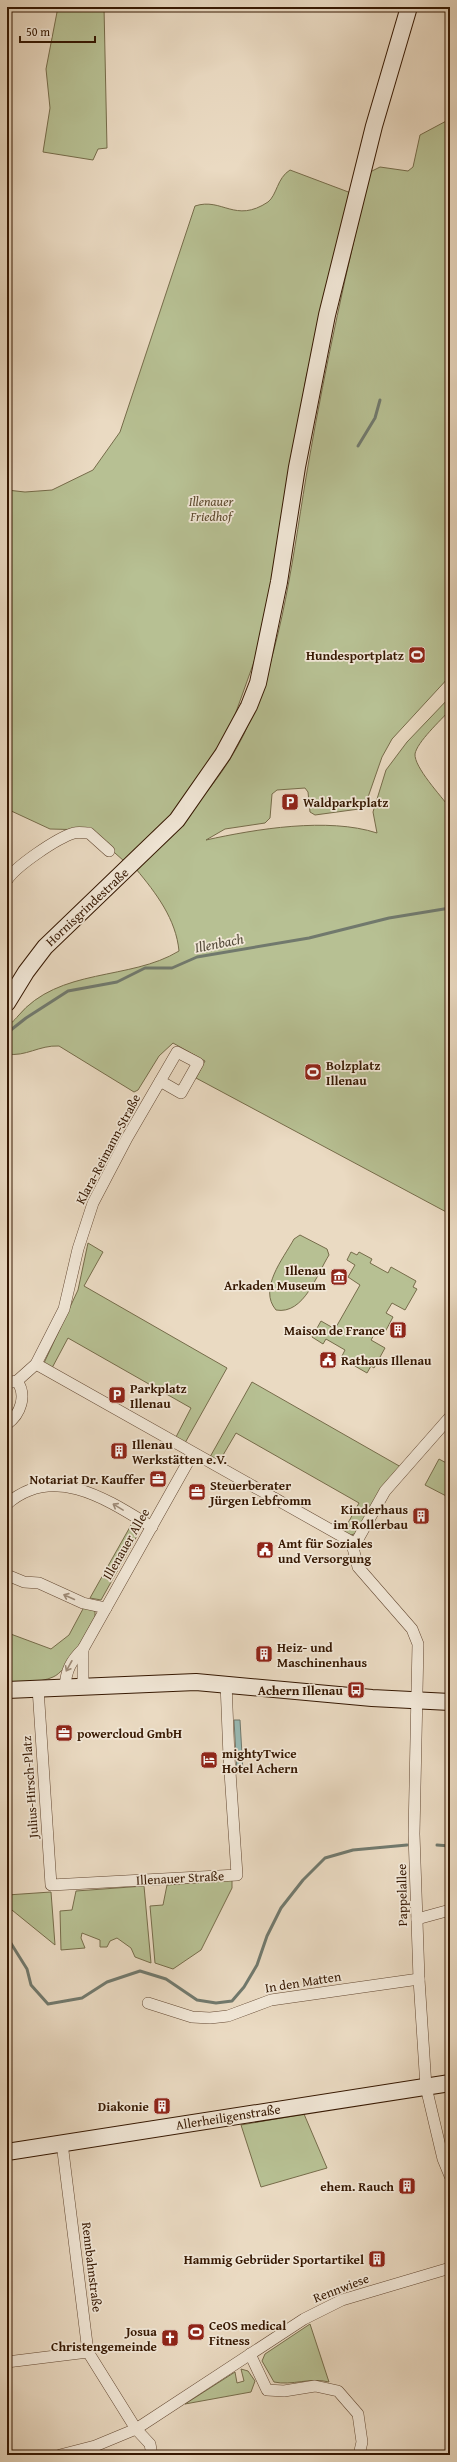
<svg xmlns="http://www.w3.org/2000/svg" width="457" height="2462" font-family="'Gentium Book Plus',serif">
	<rect width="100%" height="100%" fill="#eadac2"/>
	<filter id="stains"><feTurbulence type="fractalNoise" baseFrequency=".005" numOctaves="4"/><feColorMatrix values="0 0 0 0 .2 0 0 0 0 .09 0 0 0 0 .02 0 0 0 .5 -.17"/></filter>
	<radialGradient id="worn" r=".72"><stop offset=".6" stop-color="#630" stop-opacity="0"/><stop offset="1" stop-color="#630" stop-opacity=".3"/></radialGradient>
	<!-- green -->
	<g fill="#b7c093" stroke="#766c4a">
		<path d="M58,7H104L107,148L98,149L93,160L43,152L50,108L46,69Z"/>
		<path d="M450,119V206L446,226H450V676L392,739L382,757L367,800L359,809L315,815L310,812L308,792L305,788L277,790L272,794L270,818L265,823L225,829L206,840C256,829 328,817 377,833L373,812L386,770L407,742L450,697V710C441,720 417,742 415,754C414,767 441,796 450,808V1214L196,1078L205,1061L173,1043L159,1056L138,1090L134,1092L59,1046C39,1045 26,1057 7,1054C7,1047 5,1037 7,1030C8,1025 15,1020 18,1016C59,967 130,981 179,951C176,919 156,893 136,869C176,828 218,787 244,734C284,649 293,551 309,460C326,363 347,268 370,172L380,167L408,171L413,167L420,135Z"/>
		<path d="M290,170L351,193L306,378L271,591L255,659L226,740L178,809L124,861L89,830L50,829L7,809V490L25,492L52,490L93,470L120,432L195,206C222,197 235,224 268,202C277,195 277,178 290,170Z"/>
		<path d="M300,1235L327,1249L329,1255C317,1274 304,1315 276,1310C258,1289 283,1259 294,1239Z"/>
		<path d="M88,1243L103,1252L84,1286L227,1368L185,1443L176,1437L191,1408L68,1338L52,1368L44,1363L78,1290Z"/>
		<path d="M351,1252L357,1255L359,1252L372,1259L370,1263L388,1273L391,1267L416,1281L413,1287L417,1289L405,1310L392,1303L386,1313L393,1317L385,1332L378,1328L371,1340L385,1348L374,1368L371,1366L367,1373L341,1358L345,1350L326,1339L323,1344L312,1337L321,1321L335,1329L360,1285L348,1277L355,1265L347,1260Z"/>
		<path d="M252,1382L401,1467L357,1533L351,1535L343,1532L359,1503L236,1433L219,1462L210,1457Z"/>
		<path d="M439,1459L450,1465V1498L425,1485Z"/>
		<path d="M135,1518L142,1527L101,1600L90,1598Z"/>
		<path d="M84,1607L95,1609V1617C86,1632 68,1671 53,1677C40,1683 21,1682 7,1683L8,1633L51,1649L69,1635Z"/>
		<path d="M232,1880V1888L201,1950L173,1969L155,1963L150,1906L163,1905L167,1885Z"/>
		<path d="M144,1886L151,1963L135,1957L131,1948L117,1938L110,1941L107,1947H100V1940L82,1933L81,1938L85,1948L61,1950L60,1911L72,1910L76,1891Z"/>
		<path d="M51,1892L55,1945L7,1906V1895Z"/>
		<path d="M304,2114L327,2168L261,2187L241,2125Z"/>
		<path d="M310,2324L329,2382C310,2377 292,2386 274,2382L262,2361L265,2354Z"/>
		<path d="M241,2369L248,2371L255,2381L251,2392L185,2404L235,2372L237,2383L244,2381Z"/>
	</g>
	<!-- water -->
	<path fill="#98bab5" stroke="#71796d" d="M234,1720H240L243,1772L237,1773Z"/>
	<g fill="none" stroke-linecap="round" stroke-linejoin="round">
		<!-- stream -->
		<g stroke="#71796d" stroke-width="3">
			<path d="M358,446L375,418L380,400"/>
			<path d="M7,1033L26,1018L68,991L117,982L145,968H172L197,957L309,938L389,918L450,908"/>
			<path d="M437,1845L450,1846"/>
			<path d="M7,1937L27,1969L31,1985L48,2004L82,1998L107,1982L140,1971L166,1979L197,2000L216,2003L232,2001L244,1987L257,1965L267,1936L281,1908L303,1880L325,1858L353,1850L407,1845"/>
		</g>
		<defs>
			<g id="street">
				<path d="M7,880C16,866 57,838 74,833C78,832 85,833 89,833L109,851"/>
				<path d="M36,1364L354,1543"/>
				<path d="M7,1383L17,1381L36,1364L64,1309L78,1249L93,1203L127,1138L177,1052L198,1063L181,1093L160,1081"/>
				<path d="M450,1417L385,1491L353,1548L358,1567L412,1629L418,1644L414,1834L419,1979L426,2087L443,2159L450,2176"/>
				<path d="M7,1424C21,1414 27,1395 17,1381"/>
				<path d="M7,1504C54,1463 108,1500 152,1527"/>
				<path d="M7,1575L24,1582L39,1583L83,1603L106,1608"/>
				<path d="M83,1649V1686"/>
				<path d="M65,1687C66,1670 71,1661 83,1649L193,1453"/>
				<path d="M38,1688L51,1885L237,1875L229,1757L226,1683"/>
				<path d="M417,1919L450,1910"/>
				<path d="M148,2003L192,2017L210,2018L228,2016L271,2000L419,1979"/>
				<path d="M62,2143L88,2352L136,2429L150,2444L152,2455"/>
				<path d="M250,2354L267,2390L284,2391L315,2386L338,2391L358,2414L362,2442L359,2455"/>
				<path d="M7,2362L88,2352"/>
				<path d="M60,2455L95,2446L136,2429L304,2319L342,2300L450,2268"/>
			</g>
			<g id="secondary">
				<path d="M7,1003L26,972L45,947L177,820L223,754L249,706L258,683L279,582L297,467L327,315L374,126L409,7"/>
				<path d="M7,1690L196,1682L372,1698L450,1702"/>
				<path d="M7,2152L450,2083"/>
			</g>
		</defs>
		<!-- street casing -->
		<use href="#street" stroke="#634832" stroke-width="12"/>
		<!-- secondary casing -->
		<use href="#secondary" stroke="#361802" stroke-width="18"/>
		<!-- street -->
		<use href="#street" stroke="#f1e7d7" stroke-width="11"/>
		<!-- secondary -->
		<use href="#secondary" stroke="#f1e7d7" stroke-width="16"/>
	</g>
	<!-- one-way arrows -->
	<defs><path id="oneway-shaft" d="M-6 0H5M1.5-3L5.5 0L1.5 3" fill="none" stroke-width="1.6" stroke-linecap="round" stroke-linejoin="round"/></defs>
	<g stroke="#9d8a77">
		<use href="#oneway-shaft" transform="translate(118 1507) rotate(-149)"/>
		<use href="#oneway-shaft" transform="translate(69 1597) rotate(-156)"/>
		<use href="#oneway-shaft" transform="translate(69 1666) rotate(119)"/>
	</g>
	<!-- icons -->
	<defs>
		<symbol id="stadium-square" viewBox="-11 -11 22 22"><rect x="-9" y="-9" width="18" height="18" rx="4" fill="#8f2418" stroke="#f1e7d7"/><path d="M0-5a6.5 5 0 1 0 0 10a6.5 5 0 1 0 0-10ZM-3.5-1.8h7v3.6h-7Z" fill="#fff"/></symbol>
		<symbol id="parking-square" viewBox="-11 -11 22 22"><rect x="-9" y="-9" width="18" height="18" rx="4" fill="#8f2418" stroke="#f1e7d7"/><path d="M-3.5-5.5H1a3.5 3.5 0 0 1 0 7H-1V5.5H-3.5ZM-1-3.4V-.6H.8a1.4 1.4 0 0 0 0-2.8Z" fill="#fff"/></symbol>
		<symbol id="museum-square" viewBox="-11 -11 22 22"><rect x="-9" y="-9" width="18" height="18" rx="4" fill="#8f2418" stroke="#f1e7d7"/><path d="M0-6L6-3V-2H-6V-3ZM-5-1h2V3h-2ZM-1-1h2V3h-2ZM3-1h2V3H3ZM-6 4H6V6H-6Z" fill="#fff"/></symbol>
		<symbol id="building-square" viewBox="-11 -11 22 22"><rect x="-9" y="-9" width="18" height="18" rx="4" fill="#8f2418" stroke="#f1e7d7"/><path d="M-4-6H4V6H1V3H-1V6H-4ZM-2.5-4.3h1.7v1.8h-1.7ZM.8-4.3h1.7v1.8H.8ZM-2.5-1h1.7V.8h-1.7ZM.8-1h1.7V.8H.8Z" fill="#fff"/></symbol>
		<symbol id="civic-square" viewBox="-11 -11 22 22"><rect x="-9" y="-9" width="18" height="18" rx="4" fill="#8f2418" stroke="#f1e7d7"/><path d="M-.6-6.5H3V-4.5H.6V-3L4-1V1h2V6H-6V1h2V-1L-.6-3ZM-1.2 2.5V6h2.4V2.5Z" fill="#fff"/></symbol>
		<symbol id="office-square" viewBox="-11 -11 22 22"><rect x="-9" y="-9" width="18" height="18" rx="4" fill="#8f2418" stroke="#f1e7d7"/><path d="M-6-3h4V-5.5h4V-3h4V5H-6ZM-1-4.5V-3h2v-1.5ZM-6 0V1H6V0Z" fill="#fff"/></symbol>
		<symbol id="bus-square" viewBox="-11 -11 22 22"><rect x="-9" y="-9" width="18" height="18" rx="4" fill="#8f2418" stroke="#f1e7d7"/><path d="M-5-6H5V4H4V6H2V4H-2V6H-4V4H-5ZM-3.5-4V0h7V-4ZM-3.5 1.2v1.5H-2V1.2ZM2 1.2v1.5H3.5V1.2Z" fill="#fff"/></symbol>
		<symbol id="hotel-square" viewBox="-11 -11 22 22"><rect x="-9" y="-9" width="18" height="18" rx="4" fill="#8f2418" stroke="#f1e7d7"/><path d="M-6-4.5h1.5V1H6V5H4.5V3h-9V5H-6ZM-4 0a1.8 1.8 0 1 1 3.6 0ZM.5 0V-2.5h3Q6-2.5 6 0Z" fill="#fff"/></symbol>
		<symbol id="church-square" viewBox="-11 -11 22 22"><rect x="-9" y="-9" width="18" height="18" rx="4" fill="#8f2418" stroke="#f1e7d7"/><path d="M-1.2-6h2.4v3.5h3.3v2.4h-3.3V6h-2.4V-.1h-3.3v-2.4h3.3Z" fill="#fff"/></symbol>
	</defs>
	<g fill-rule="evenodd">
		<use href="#stadium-square" x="407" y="645" width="20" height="20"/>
		<use href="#parking-square" x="280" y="792" width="20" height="20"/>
		<use href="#stadium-square" x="303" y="1062" width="20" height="20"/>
		<use href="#museum-square" x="329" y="1267" width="20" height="20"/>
		<use href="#building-square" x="388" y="1320" width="20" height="20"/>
		<use href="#civic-square" x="318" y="1350" width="20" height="20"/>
		<use href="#parking-square" x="107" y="1385" width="20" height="20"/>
		<use href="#building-square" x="109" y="1441" width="20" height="20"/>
		<use href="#office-square" x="148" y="1469" width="20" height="20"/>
		<use href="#office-square" x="187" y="1482" width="20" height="20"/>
		<use href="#building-square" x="411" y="1506" width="20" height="20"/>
		<use href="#civic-square" x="255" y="1540" width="20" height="20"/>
		<use href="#building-square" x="254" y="1644" width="20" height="20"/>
		<use href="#bus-square" x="346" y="1680" width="20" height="20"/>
		<use href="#office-square" x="54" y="1723" width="20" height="20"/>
		<use href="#hotel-square" x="199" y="1750" width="20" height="20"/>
		<use href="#building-square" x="152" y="2096" width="20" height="20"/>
		<use href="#building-square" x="397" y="2176" width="20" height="20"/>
		<use href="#building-square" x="367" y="2249" width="20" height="20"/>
		<use href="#stadium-square" x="186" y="2322" width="20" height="20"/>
		<use href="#church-square" x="160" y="2328" width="20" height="20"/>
	</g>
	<g text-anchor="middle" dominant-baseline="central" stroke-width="3.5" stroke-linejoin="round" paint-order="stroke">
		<!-- park labels -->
		<g font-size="13" font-style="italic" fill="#5d4a2e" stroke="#f1e7d7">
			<text x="211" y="501">Illenauer<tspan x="211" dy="15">Friedhof</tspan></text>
		</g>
		<!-- poi labels -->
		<g font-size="13" font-weight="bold" fill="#361802" stroke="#f1e7d7" text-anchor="start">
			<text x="404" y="655" text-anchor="end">Hundesportplatz</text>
			<text x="303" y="802">Waldparkplatz</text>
			<text x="326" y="1065">Bolzplatz<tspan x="326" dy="15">Illenau</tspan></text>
			<text x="326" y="1270" text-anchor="end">Illenau<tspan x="326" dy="15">Arkaden Museum</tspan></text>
			<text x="385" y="1330" text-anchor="end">Maison de France</text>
			<text x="341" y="1360">Rathaus Illenau</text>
			<text x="130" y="1388">Parkplatz<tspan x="130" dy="15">Illenau</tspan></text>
			<text x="132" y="1444">Illenau<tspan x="132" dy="15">Werkstätten e.V.</tspan></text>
			<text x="145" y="1479" text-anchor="end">Notariat Dr. Kauffer</text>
			<text x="210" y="1485">Steuerberater<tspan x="210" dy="15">Jürgen Lebfromm</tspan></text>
			<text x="408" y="1509" text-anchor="end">Kinderhaus<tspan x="408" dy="15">im Rollerbau</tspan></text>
			<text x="278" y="1543">Amt für Soziales<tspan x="278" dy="15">und Versorgung</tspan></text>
			<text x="277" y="1647">Heiz- und<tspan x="277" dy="15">Maschinenhaus</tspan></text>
			<text x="343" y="1690" text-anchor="end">Achern Illenau</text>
			<text x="77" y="1733">powercloud GmbH</text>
			<text x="222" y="1753">mightyTwice<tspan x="222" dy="15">Hotel Achern</tspan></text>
			<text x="149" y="2106" text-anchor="end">Diakonie</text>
			<text x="394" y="2186" text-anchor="end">ehem. Rauch</text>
			<text x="364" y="2259" text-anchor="end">Hammig Gebrüder Sportartikel</text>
			<text x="209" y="2325">CeOS medical<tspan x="209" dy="15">Fitness</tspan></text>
			<text x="157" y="2331" text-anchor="end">Josua<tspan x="157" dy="15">Christengemeinde</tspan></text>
		</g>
		<!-- street labels -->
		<g font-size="13" fill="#361802" stroke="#f1e7d7">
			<text transform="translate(87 907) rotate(-43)">Hornisgrindestraße</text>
			<text transform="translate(108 1149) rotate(-62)">Klara-Reimann-Straße</text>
			<text transform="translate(126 1544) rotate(-60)">Illenauer Allee</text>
			<text transform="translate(30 1787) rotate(-94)">Julius-Hirsch-Platz</text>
			<text transform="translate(180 1878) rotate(-3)">Illenauer Straße</text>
			<text transform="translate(402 1895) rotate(-91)">Pappelallee</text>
			<text transform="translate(303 1982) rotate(-9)">In den Matten</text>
			<text transform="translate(228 2117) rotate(-9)">Allerheiligenstraße</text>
			<text transform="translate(92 2267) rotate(83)">Rennbahnstraße</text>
			<text transform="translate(341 2288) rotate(-21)">Rennwiese</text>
		</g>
		<!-- water labels -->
		<g font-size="14" font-style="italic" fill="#534938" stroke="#f1e7d7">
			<text transform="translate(219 943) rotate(-11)">Illenbach</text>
		</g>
	</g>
	<!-- margin -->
	<rect width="457" height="2462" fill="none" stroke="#eadac2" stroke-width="24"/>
	<rect x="8" y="8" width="441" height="2446" fill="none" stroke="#361802" stroke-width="2"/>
	<rect x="12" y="12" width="433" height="2438" fill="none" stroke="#361802"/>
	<!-- scale -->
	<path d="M20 36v6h75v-6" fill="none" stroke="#361802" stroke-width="2"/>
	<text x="26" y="36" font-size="12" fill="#361802" stroke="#f1e7d7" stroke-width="3" paint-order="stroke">50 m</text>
	<rect width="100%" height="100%" filter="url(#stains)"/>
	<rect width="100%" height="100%" fill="url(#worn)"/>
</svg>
